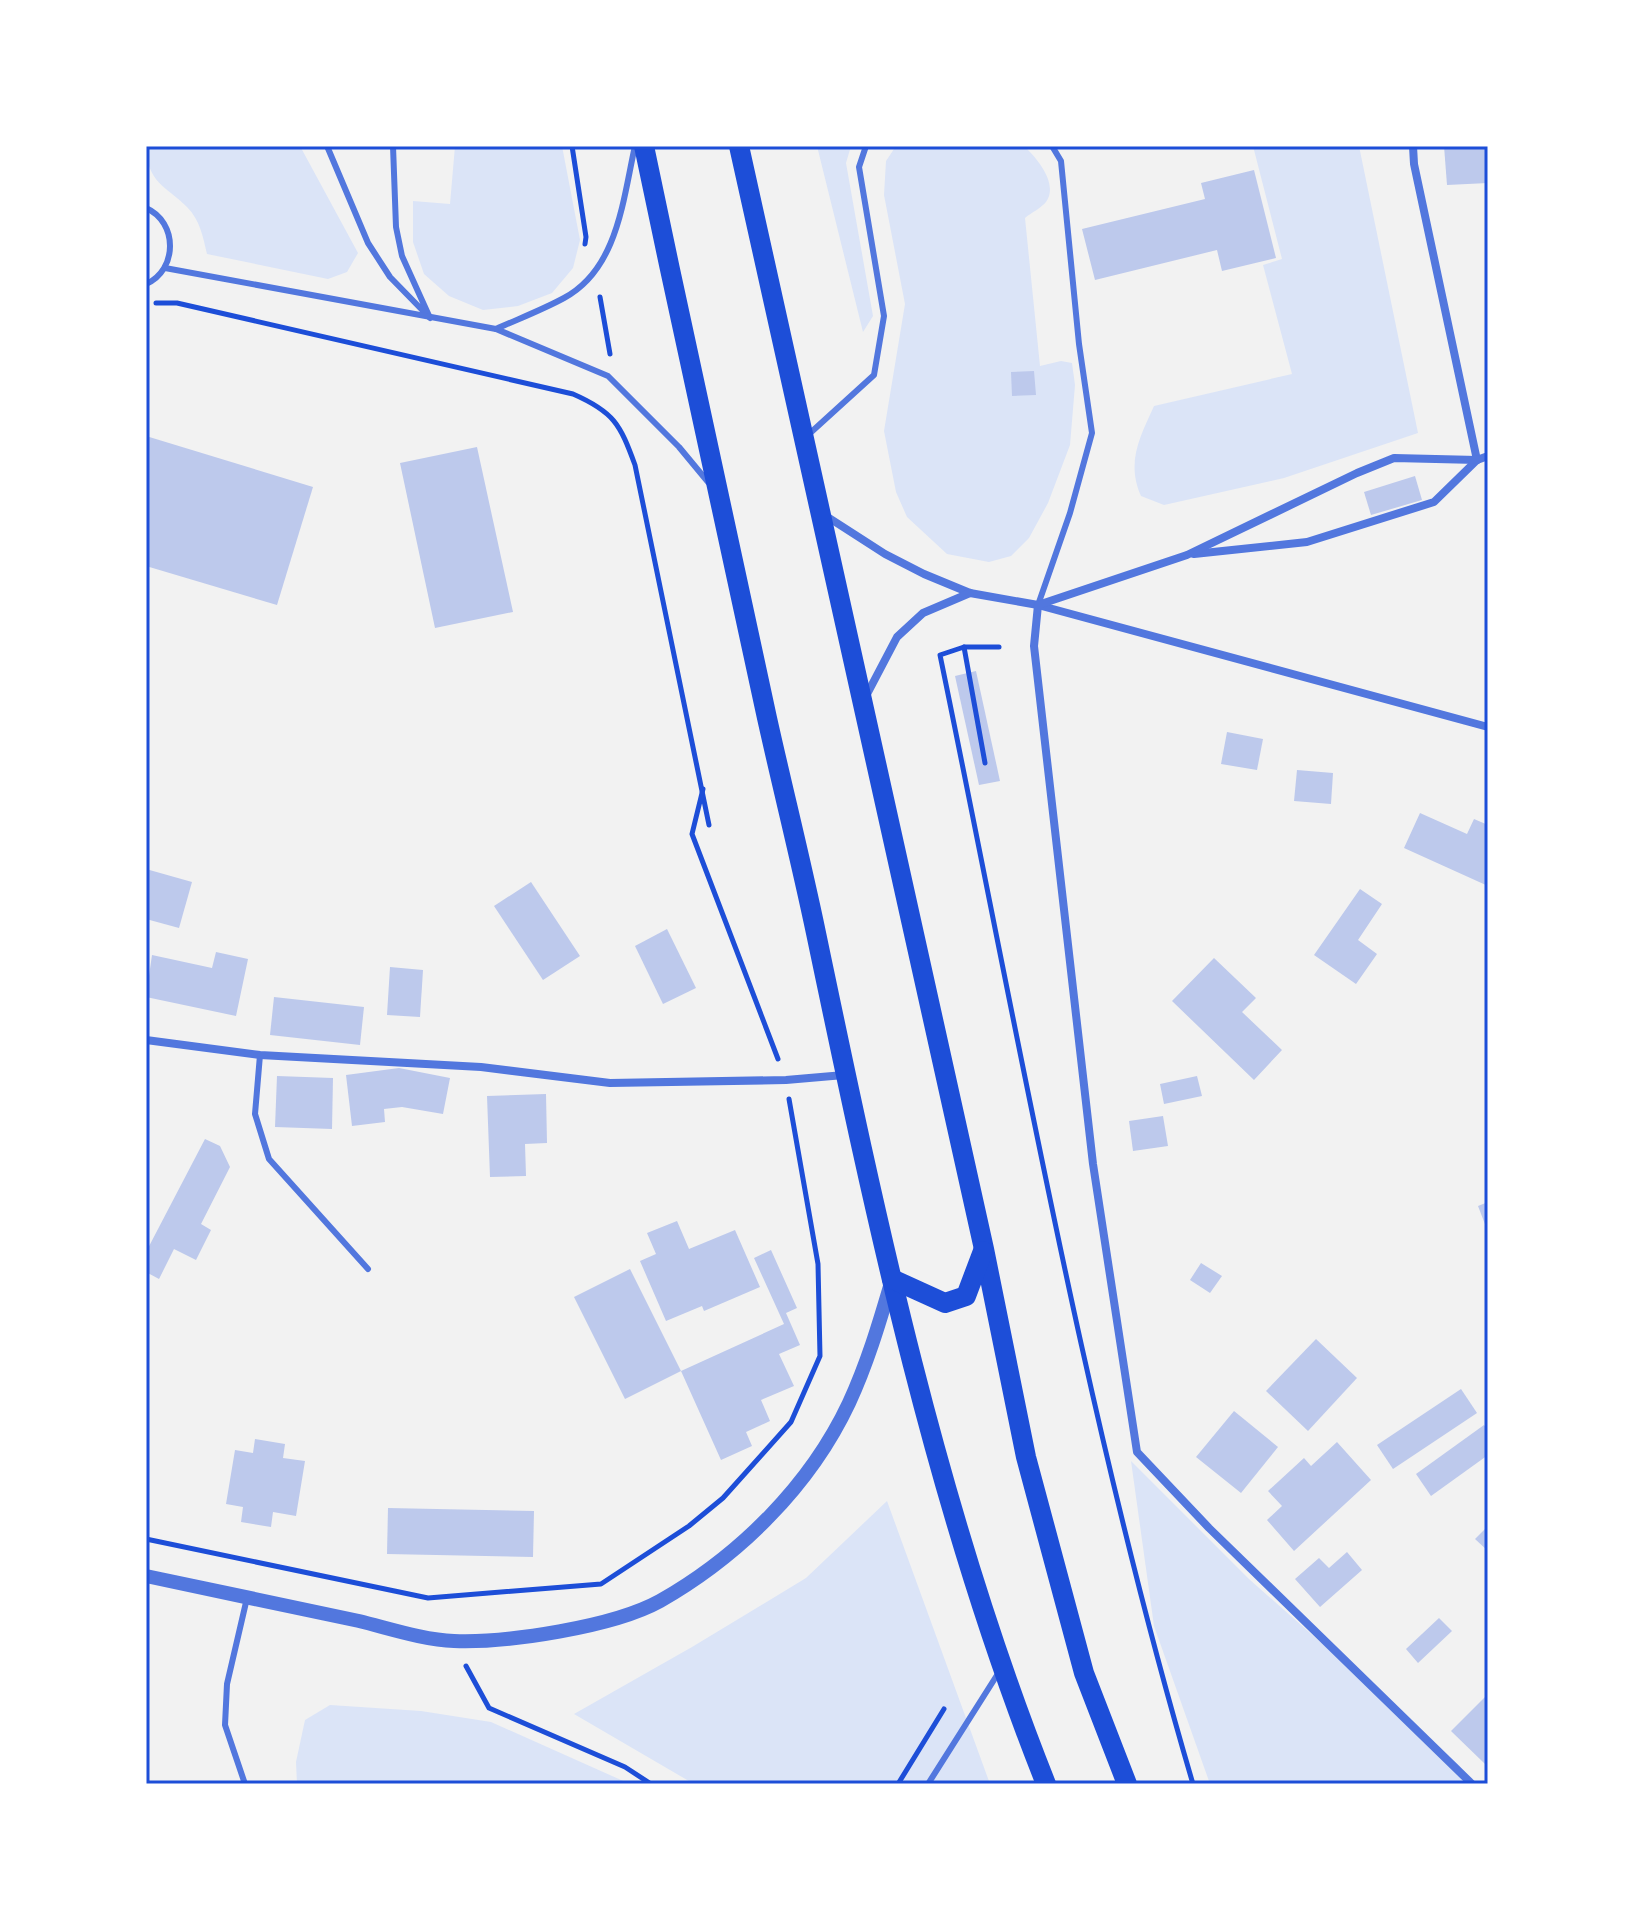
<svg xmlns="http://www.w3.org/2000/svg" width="1634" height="1930" font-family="Spectral,serif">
	<rect width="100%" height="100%" fill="#f2f2f2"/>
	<!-- green -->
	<g fill="#dbe4f7">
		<path d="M146,146H300L358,253L347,272L328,279L207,254C203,237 200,220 187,207C166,186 147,183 146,146Z"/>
		<path d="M455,146H562L580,240L573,268L552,293L518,306L483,310L449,296L424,274L413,242V201L450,204Z"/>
		<path d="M817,146H851L846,163L873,316L863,332Z"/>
		<path d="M896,146H1024C1037,158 1059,184 1046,202C1041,208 1031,213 1025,218L1040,366L1061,361L1072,363L1075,385L1070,445L1048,503L1029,538L1011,556L989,562L947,554L907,517L896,492L884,431L905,304L884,195L886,161Z"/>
		<path d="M1253,146H1359L1418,433L1284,478L1164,505L1141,496C1126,462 1140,437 1154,406L1292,374L1263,265L1282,259Z"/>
		<path d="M1131,1461L1249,1579L1460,1766L1465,1784H1210L1154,1626Z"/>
		<path d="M887,1501L990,1784H694L574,1714L692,1647L806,1578Z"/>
		<path d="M330,1705L421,1711L491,1722L630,1784H297L296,1762L305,1720Z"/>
	</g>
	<!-- building -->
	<g fill="#bdc9ec">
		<path d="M1444,146H1488V183L1447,185Z"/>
		<path d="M1254,170L1276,258L1222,271L1217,250L1095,280L1082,229L1205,199L1201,183Z"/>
		<path d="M1034,371L1036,395L1012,396L1011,372Z"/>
		<path d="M146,436L313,487L277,605L146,566Z"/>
		<path d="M477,447L513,612L435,628L400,463Z"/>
		<path d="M1415,476L1422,500L1371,515L1364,492Z"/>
		<path d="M976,671L1000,781L979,785L955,676Z"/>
		<path d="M1227,732L1263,739L1257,770L1221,764Z"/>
		<path d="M1297,770L1333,773L1331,804L1294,801Z"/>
		<path d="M1420,813L1467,834L1474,819L1488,825V886L1404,848Z"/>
		<path d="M146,869L192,882L179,928L146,919Z"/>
		<path d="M531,882L580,956L543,980L494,906Z"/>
		<path d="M1360,889L1382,904L1358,940L1377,954L1356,984L1314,955Z"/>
		<path d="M667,929L696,988L663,1004L635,946Z"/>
		<path d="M216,952L248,959L236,1016L146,997L152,955L212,968Z"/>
		<path d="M1214,958L1256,998L1242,1012L1282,1050L1254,1080L1172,1001Z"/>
		<path d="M390,967L423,970L420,1017L387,1015Z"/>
		<path d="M274,997L364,1007L360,1045L270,1035Z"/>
		<path d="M399,1068L450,1078L443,1114L402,1107L384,1109L385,1122L352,1126L346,1075Z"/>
		<path d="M277,1076L333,1078L332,1129L275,1127Z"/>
		<path d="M1197,1076L1202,1096L1164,1104L1160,1084Z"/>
		<path d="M546,1094L547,1143L525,1144L526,1176L490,1177L487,1096Z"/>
		<path d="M1163,1116L1168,1146L1133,1151L1129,1121Z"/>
		<path d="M205,1139L220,1146L230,1167L201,1224L211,1230L196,1260L174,1249L159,1279L146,1272V1252Z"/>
		<path d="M1488,1202V1232L1478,1206Z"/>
		<path d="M677,1221L689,1249L735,1230L760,1287L704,1311L702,1306L666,1321L640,1261L656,1254L647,1233Z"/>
		<path d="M771,1250L797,1308L786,1313L800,1345L779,1354L794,1386L761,1400L770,1421L746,1432L752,1446L721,1460L681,1371L784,1324L754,1258Z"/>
		<path d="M1201,1263L1222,1276L1210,1293L1190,1280Z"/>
		<path d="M630,1269L681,1371L625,1399L574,1297Z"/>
		<path d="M1316,1339L1357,1378L1308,1431L1266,1391Z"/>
		<path d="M1461,1389L1477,1413L1393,1469L1377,1445Z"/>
		<path d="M1234,1411L1278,1447L1241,1493L1196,1457Z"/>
		<path d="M1484,1425L1488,1430V1455L1431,1496L1416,1474Z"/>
		<path d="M255,1439L285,1444L283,1458L305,1461L296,1516L273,1512L271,1527L241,1522L243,1507L226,1504L235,1450L253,1453Z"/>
		<path d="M1337,1442L1371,1480L1294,1551L1267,1520L1282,1506L1268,1491L1304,1458L1311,1466Z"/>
		<path d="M388,1508L534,1511L533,1557L387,1554Z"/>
		<path d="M1488,1526V1551L1475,1539Z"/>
		<path d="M1347,1552L1362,1570L1320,1607L1295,1579L1319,1558L1329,1568Z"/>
		<path d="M1439,1618L1452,1631L1418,1663L1406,1649Z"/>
		<path d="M1488,1694V1761L1485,1764L1451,1731Z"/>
	</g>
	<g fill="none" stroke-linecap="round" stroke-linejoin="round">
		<!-- path -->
		<g stroke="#1d4ed8" stroke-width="5">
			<path d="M572,146L586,237L585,244"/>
			<path d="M600,297L610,354"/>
			<path d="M156,303H177L573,394C614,412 620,424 635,465L709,825"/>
			<path d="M964,647H999"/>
			<path d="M985,763L964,647L940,655C1018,1033 1084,1414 1193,1784"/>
			<path d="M703,789L692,834L778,1059"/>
			<path d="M146,1539L428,1598L601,1584L689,1526L723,1498L791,1422L820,1356L818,1264L789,1099"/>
			<path d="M466,1666L489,1708L625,1767L651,1784"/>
			<path d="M898,1784L944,1709"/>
		</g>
		<!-- service -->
		<g stroke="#5277de" stroke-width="6">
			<path d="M327,146L368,243L390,277L430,318L402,256L396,227L393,146"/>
			<path d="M635,146C623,199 618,269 564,298C542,310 518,319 496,329L608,376L679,447L708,482"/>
			<path d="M146,208C178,222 178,270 146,284"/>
			<path d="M165,268L496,329"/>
			<path d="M808,435L874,375L884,316L859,167L866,146"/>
			<path d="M1038,605L1070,513L1092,433L1079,344L1061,161L1052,146"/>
			<path d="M260,1055L255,1114L269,1159L368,1269"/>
			<path d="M245,1784L225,1725L227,1684L247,1598"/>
			<path d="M928,1784L999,1672"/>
		</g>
		<!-- minor -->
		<g stroke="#5277de" stroke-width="8">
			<path d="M1413,146L1414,164L1477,460"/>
			<path d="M826,516L885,554L924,574L970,593L1038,605L1488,727"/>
			<path d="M1194,554L1307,542L1434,502L1477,460"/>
			<path d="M865,698L897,637L923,613L970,593"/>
			<path d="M146,1040L260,1055L481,1067L610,1083L786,1080L844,1075"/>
			<path d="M1472,1784L1209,1528L1137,1452L1093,1164L1034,646L1038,605L1187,555L1357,473L1394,458L1477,460L1488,456"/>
		</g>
		<!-- tertiary -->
		<path stroke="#5277de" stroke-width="14" d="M146,1576C217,1591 288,1606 359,1621C388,1628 424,1640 454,1641C507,1643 613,1627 660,1601C739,1556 810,1486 849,1403C867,1364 879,1324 891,1283"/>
		<!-- primary -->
		<g stroke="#1d4ed8" stroke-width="20">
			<path d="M644,146C684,337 725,528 767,718C783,790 801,861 816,933C876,1220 937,1511 1046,1784"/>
			<path d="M739,146L984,1249L1026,1457L1084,1673L1127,1784"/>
			<path d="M892,1279L945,1303L966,1296L983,1251"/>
		</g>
	</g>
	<!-- border -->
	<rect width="1634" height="1930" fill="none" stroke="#ffffff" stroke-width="296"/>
	<rect x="148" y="148" width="1338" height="1634" fill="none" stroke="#1d4ed8" stroke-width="3"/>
</svg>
